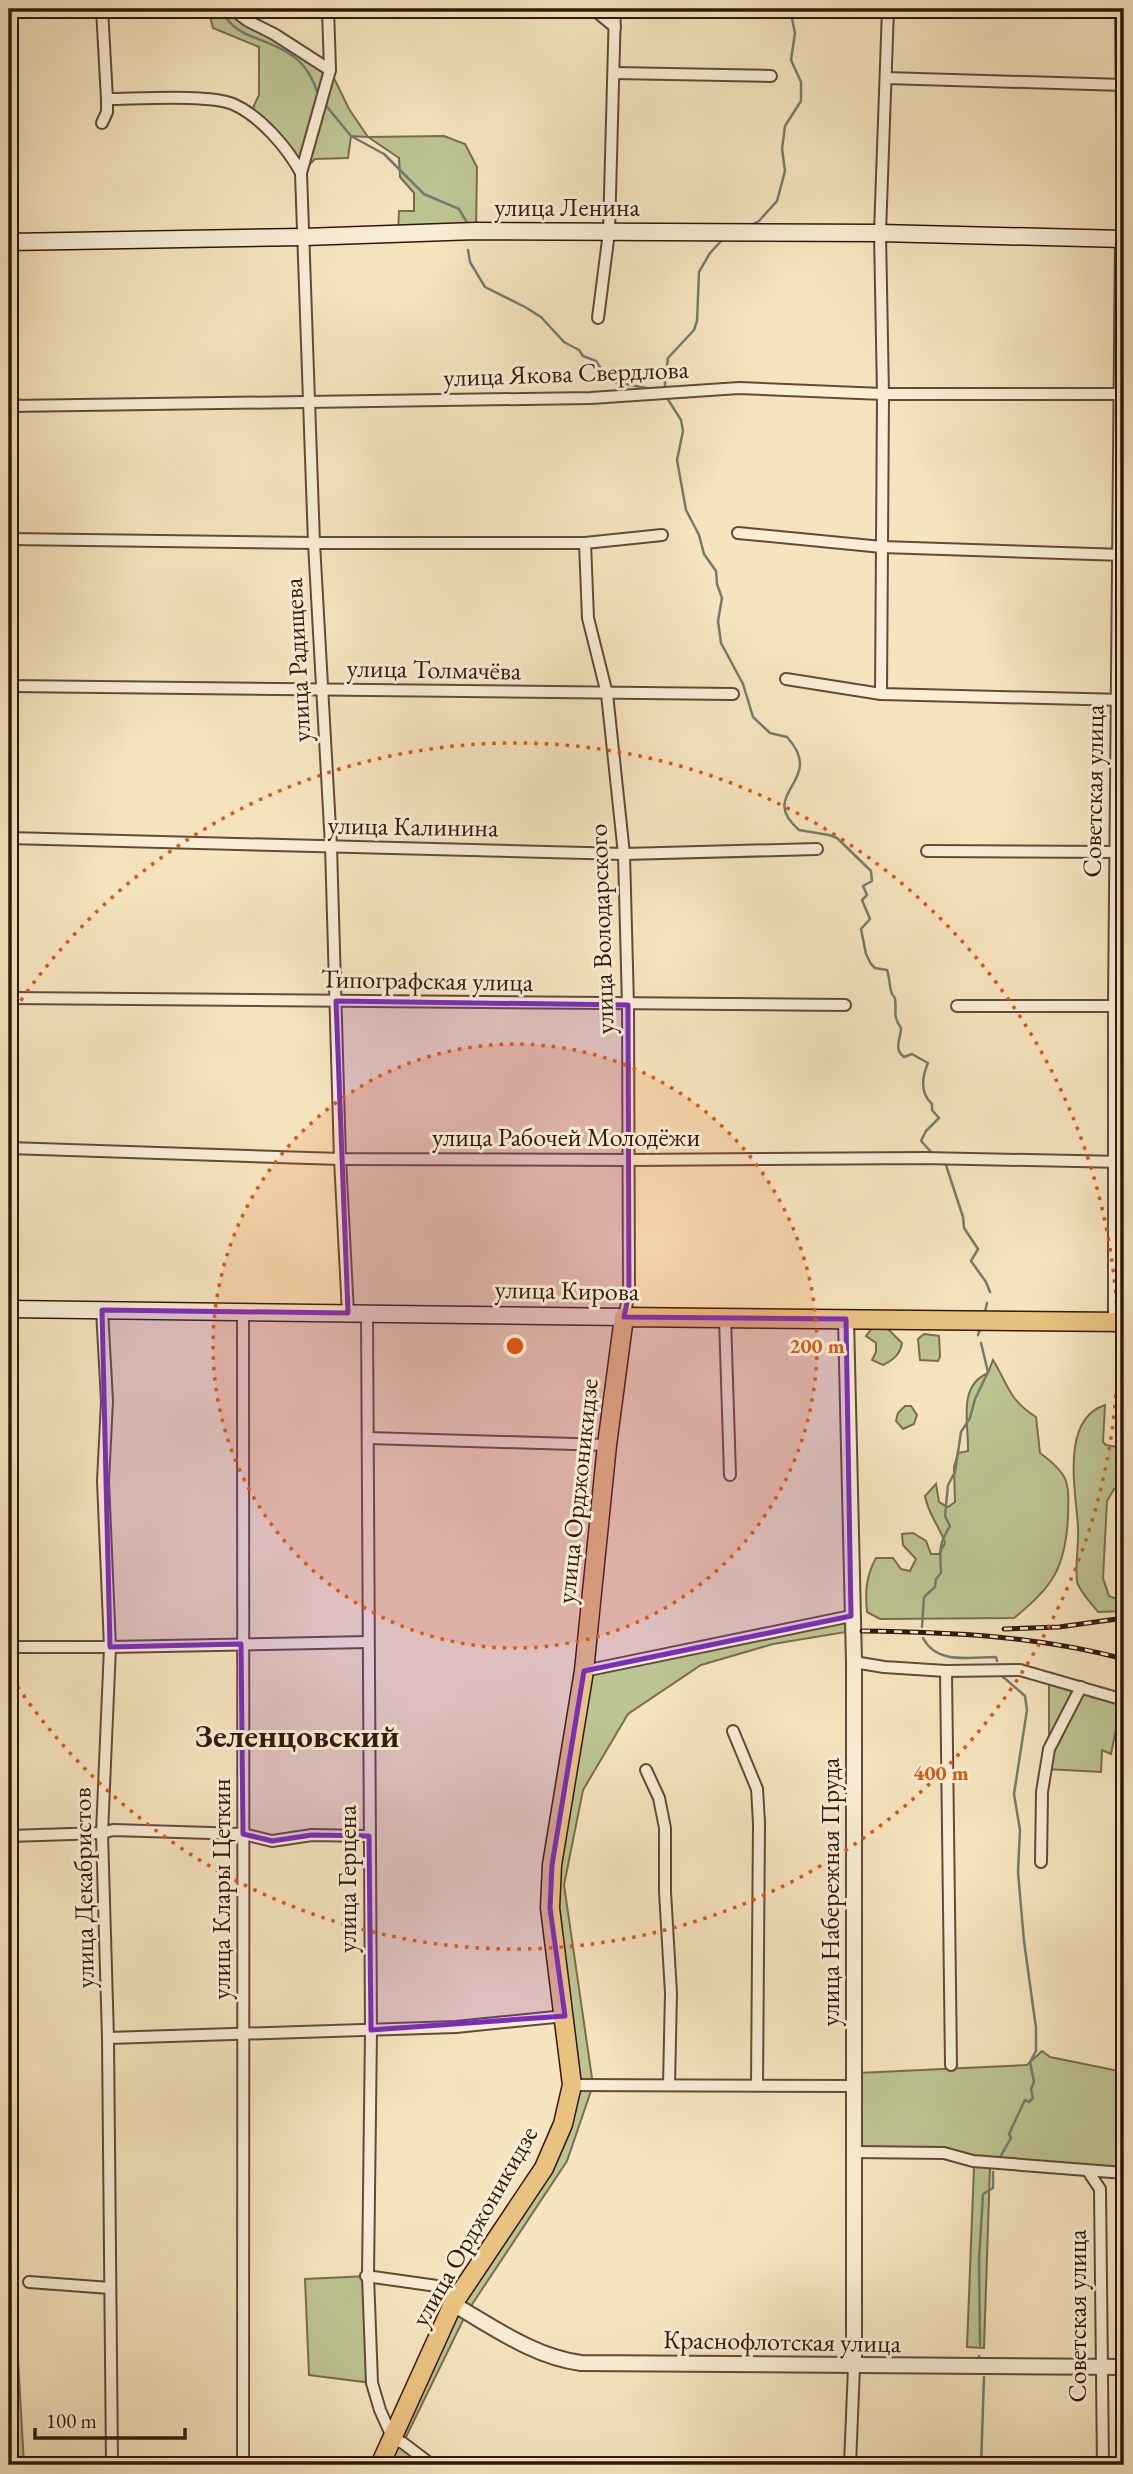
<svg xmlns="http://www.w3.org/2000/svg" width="1133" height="2474" font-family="'EB Garamond',serif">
	<rect width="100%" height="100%" fill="#f5e4be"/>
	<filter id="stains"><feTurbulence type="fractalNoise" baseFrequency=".00286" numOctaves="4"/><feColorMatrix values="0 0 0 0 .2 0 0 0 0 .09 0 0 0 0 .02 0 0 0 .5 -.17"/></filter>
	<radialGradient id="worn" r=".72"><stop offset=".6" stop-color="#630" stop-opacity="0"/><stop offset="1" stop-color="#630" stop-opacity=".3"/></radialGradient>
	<!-- green -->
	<g fill="#bcc491" stroke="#776e4e" stroke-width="2">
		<path d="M208,9H232L330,70L349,109L368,137L444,136L465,144L477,167L476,231L398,234L399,211H414V193L400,177L399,158L368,137L351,136L348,158L315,159L301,173L250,114L259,95V47L213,28Z"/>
		<path d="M885,1326L902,1343C900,1355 893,1360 883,1365L872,1360L876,1352V1343L866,1336L873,1327Z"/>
		<path d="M924,1334L939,1336L940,1357L938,1361L920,1360L918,1339Z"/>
		<path d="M993,1360C1009,1386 1008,1399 1036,1417L1040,1453C1070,1475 1069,1482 1068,1518C1065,1568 1053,1587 1014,1618L880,1619L867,1612C865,1592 866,1576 876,1558H893L901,1569L910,1571L916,1559L903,1545L902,1534L913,1533L926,1541L931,1554H939L945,1543C939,1525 928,1514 925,1496L936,1484L939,1502L948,1507L955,1502L954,1467L958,1453L968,1451C969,1424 957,1386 988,1373Z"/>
		<path d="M1105,1405L1103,1442L1106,1445L1118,1447L1122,1454C1120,1465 1124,1475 1124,1486L1114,1489L1107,1501L1103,1578L1109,1596L1124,1602V1611L1098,1612C1092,1604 1079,1591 1077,1581C1075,1563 1079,1545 1078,1527C1076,1491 1060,1420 1105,1405Z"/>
		<path d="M905,1406H911L917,1415L914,1424L903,1429L896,1421L898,1413Z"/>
		<path d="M851,1616L852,1631L773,1644L701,1665L628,1714L583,1790L564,1885L593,2085L567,2161L467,2312L403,2443L427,2462L423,2465H380L453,2304L544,2168L572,2085L550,1908L584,1671Z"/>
		<path d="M1049,1678L1122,1699L1111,1754L1102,1750L1101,1772L1046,1769L1049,1748Z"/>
		<path d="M1042,2051L1050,2057L1124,2072V2169L858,2151V2073L1027,2065Z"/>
		<path d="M974,2167H990L984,2348L967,2347Z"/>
		<path d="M9,2202L24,2465H9Z"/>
		<path d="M368,2276L372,2383L309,2375L305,2279Z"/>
	</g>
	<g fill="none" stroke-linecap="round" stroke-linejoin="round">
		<!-- stream -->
		<g stroke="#727c6e" stroke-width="2.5">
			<path d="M218,9C226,18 234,29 246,34C267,43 297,51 309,74C313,80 315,87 318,93"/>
			<path d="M323,102L351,136L384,154L424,194L459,209L469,226"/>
			<path d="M751,225L759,221L777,201L785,171L782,149L785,126L801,101V82L791,60L795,33L790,9"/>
			<path d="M468,250L470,262L485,287L525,307L541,317L564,342L579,350L583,356L596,361L609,381L652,389"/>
			<path d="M665,391V380L668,358L694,330L697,321L699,272L710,253L723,239"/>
			<path d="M667,398L681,420L683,431L677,460L686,510L699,535L704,554L716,571L717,584L722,598L718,621L721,643L743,684L753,717L770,733L787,737C828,782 755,792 799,830L829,835L837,838L871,871L872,881L863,886L867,895L862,900L870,919L861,929L866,954L871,964L875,968L887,970C890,978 889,987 892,994C893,996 895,997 895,999C897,1011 892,1015 901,1028C901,1038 893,1049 904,1057L912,1054L928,1063C922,1077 920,1093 932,1104V1110L939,1118L926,1131L921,1141L932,1153"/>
			<path d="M945,1162L963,1217L964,1228L978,1249L971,1261L986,1282L990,1292"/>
			<path d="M985,1312L987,1303"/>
			<path d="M978,1335L980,1329"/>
			<path d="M922,1627L924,1597L935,1587L936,1579L941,1573C940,1552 938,1545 950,1526L945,1516L948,1485L955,1472L961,1432L970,1418L975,1399L988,1372L981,1343"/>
			<path d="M923,1638C937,1665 970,1657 996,1657L997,1661"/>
			<path d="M999,2159L1011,2138L1009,2134L1025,2100L1029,2102L1033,2098L1031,2089L1034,2082L1030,2062L1036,2051V2028L1024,1941L1018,1872L1020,1830L1014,1794L1027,1710L1025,1696L1002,1676"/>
			<path d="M980,2345L979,2260L983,2194L993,2188V2172"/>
			<path d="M979,2358V2356"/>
			<path d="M981,2465L984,2377"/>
		</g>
		<defs>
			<g id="minor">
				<path d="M102,9L107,99C136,99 209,94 233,104C260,116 287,147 301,173"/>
				<path d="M232,9L248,21L274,34L330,70"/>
				<path d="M328,9L330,70L301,173L314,543L331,846L340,1159L348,1313"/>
				<path d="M593,9L615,27"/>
				<path d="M1121,9L1123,239"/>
				<path d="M329,12L404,9"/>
				<path d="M615,73L771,76"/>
				<path d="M886,78L1124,85"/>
				<path d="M102,123L107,112V99"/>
				<path d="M598,318L609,232L615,9"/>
				<path d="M9,406L591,398L739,388L883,394H1124"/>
				<path d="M738,533L882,547L1124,555"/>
				<path d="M9,539L314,543H585L662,535"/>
				<path d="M585,543L588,618L607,694L624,854L628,1005L629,1293L624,1317"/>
				<path d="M786,679L881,694L1124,700"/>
				<path d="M9,686L733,694"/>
				<path d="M881,694L883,394L880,233L888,9"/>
				<path d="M9,838L624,854L817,849"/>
				<path d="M927,851L1124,852"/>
				<path d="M9,998L845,1005"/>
				<path d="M957,1006H1124"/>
				<path d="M9,1148L340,1159L629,1160L924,1158L1124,1162"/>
				<path d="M102,1310L107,1401L103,1481L110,1647L102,1833L108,2038L112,2465"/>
				<path d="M243,1312C241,1696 246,2081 243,2465"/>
				<path d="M367,1314L371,2030L368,2276L372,2383L380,2410L393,2439L403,2443L432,2465"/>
				<path d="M725,1318L730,1475"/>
				<path d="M368,1438L607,1445"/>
				<path d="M9,1647H110L368,1642"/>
				<path d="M854,1662L884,1667L946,1671L1020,1670L1124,1700"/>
				<path d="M584,1671L851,1616"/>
				<path d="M946,1671L951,2065"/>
				<path d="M733,1731L757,1789L759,1823L757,2085"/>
				<path d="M646,1770L659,1798L665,1828V1892L671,1993L669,2085"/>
				<path d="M9,1836L102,1833L113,1830L243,1834L272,1841L312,1835L369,1836"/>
				<path d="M1041,1862L1042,1792L1049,1749L1081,1687"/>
				<path d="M108,2038L456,2027L565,2016"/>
				<path d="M572,2085L854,2086"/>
				<path d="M854,2152L944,2153L973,2161L1124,2173"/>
				<path d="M1088,2171L1100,2189L1103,2465"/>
				<path d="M366,2276L444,2287L458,2295"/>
				<path d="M29,2282L110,2288"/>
				<path d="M850,2465L854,2367"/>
			</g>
			<g id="tertiary">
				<path d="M846,1319L854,1662V2367"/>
				<path d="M1116,1322V1006L1123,239"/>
				<path d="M453,2304C493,2327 534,2357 581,2363L1124,2367"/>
			</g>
			<g id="secondary">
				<path d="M9,242L304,237L476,231L880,233L1124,239"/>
				<path d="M9,1309L624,1317"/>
			</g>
			<path id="primary" d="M380,2465L453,2304L544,2168L563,2124L572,2085L550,1908L552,1865L584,1671L607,1445L624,1317L1124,1322"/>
		</defs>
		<!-- minor casing -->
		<use href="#minor" stroke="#634a38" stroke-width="14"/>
		<!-- tertiary casing -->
		<use href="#tertiary" stroke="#634a38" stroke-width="18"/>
		<!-- secondary casing -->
		<use href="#secondary" stroke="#32170c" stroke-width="19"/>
		<!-- primary casing -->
		<use href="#primary" stroke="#32170c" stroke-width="21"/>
		<!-- minor -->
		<use href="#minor" stroke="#f8edd5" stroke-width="10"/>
		<!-- tertiary -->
		<use href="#tertiary" stroke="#f8edd5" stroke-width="14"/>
		<!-- secondary -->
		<use href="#secondary" stroke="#f8edd5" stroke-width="16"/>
		<!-- primary -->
		<use href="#primary" stroke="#eac27f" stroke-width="18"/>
		<defs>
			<g id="rail">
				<path d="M1004,1629L1059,1627L1124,1618"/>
				<path d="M862,1631C951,1632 1038,1636 1124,1659"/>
			</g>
		</defs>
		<!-- rail casing -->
		<use href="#rail" stroke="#32170c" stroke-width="5"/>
		<!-- rail -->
		<use href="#rail" stroke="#f8edd5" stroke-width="2.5" stroke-dasharray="8" stroke-linecap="butt"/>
	</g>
	<!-- marked area -->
	<path fill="#7b2cbf" fill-opacity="0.2" stroke="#7b2cbf" stroke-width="5" stroke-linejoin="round" d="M336,1001L628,1005L629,1293L624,1317L846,1319L851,1616L584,1671L552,1865L550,1908L565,2016L371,2030L369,1836L312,1835L272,1841L243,1834L241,1644L110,1647L102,1310L348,1313Z"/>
	<!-- distance rings -->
	<circle cx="515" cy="1346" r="302" fill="#df560c" fill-opacity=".12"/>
	<g fill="none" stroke="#df560c" stroke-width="3.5" stroke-dasharray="3.5 7">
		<circle cx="515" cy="1346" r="302"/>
		<path d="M9 1018A603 603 0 1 1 9 1674"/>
	</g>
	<g text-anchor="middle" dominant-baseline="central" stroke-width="6" stroke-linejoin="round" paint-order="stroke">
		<!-- street labels -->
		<g font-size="26" fill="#32170c" stroke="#f8edd5">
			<text x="567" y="207">улица Ленина</text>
			<text transform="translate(566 373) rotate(-2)">улица Якова Свердлова</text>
			<text transform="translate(297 660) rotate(-93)">улица Радищева</text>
			<text transform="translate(434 669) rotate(1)">улица Толмачёва</text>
			<text transform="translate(1093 791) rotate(-89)">Советская улица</text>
			<text transform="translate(413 826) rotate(1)">улица Калинина</text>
			<text transform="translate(601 929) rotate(-92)">улица Володарского</text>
			<text transform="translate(427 980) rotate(1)">Типографская улица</text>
			<text x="566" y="1137">улица Рабочей Молодёжи</text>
			<text transform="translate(567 1290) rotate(1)">улица Кирова</text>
			<text transform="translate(577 1491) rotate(-84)">улица Орджоникидзе</text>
			<text transform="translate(347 1879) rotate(-90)">улица Герцена</text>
			<text transform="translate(83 1888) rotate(-91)">улица Декабристов</text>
			<text transform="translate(221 1889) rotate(-90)">улица Клары Цеткин</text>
			<text transform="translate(830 1892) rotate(-90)">улица Набережная Пруда</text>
			<text transform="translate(474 2226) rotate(-60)">улица Орджоникидзе</text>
			<text transform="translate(1077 2316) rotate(-90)">Советская улица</text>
			<text transform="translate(782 2341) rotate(1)">Краснофлотская улица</text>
		</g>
		<!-- district labels -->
		<g font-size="33" font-weight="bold" fill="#32170c" stroke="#f8edd5">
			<text x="297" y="1735">Зеленцовский</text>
		</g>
	</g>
	<circle cx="515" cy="1346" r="10" fill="#df560c" stroke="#f8edd5" stroke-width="3.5"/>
	<g font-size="21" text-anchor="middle" font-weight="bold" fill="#df560c" stroke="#f8edd5" stroke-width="6" stroke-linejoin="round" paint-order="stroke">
		<text x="817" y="1353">200 m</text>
		<text x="941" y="1780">400 m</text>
	</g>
	<!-- margin -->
	<rect width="1133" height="2474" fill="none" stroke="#f5e4be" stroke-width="35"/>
	<rect x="10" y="10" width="1112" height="2453" fill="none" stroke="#32170c" stroke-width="3.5"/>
	<rect x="18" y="18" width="1098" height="2439" fill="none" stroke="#32170c" stroke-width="2"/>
	<!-- scale -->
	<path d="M35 2428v10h150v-10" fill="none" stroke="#32170c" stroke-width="3.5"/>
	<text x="46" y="2428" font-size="21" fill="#32170c" stroke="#f8edd5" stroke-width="5" paint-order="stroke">100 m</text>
	<rect width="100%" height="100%" filter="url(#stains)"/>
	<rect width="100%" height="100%" fill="url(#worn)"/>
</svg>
